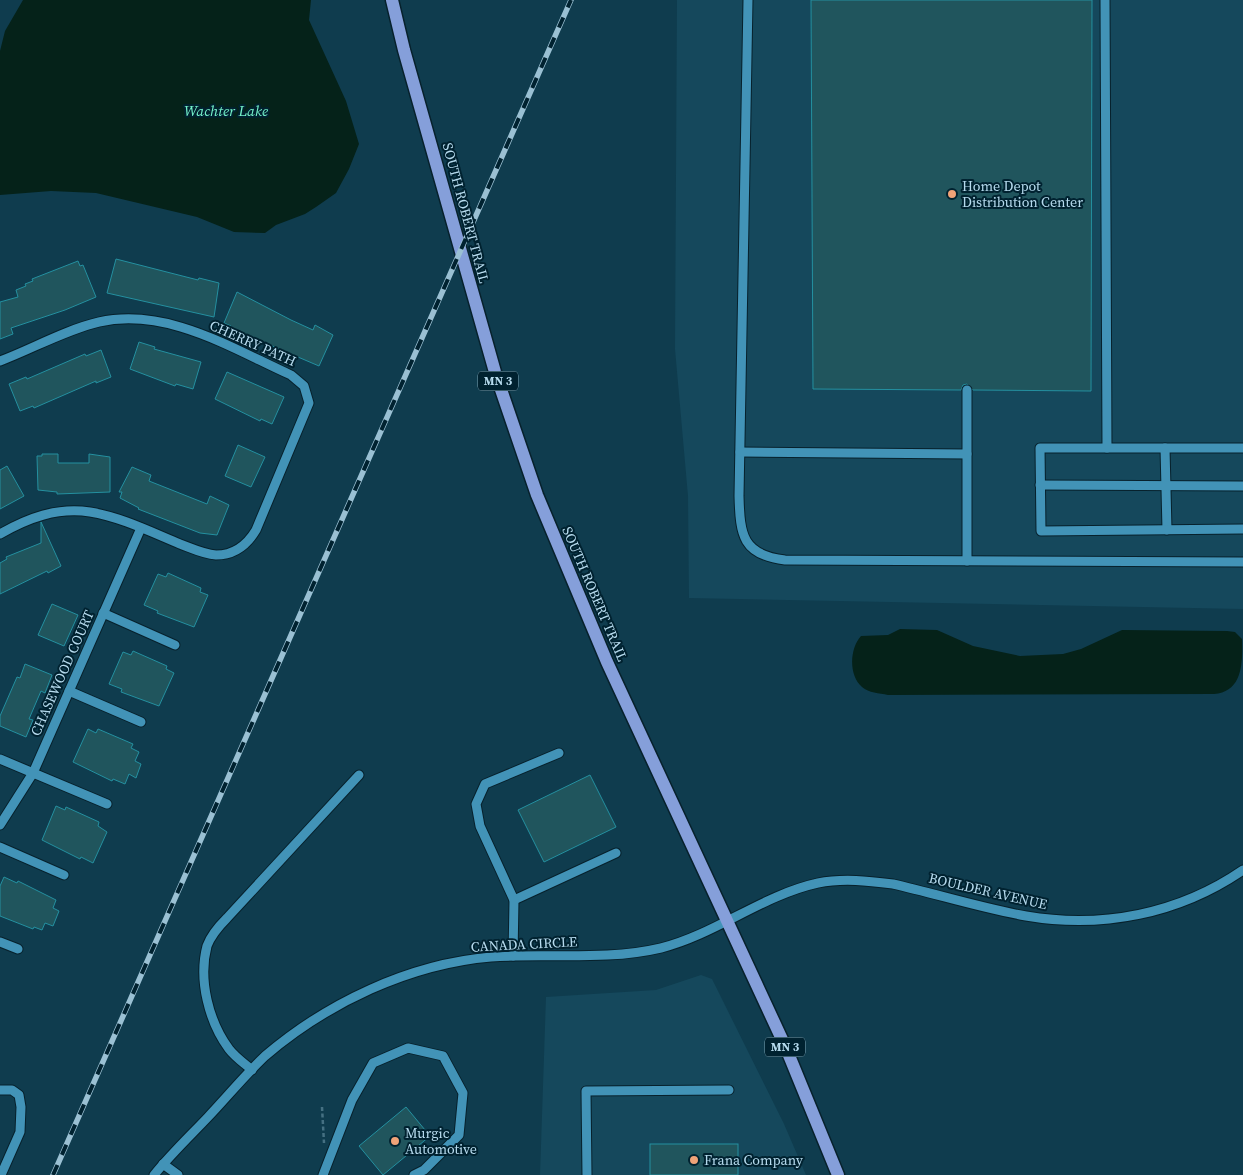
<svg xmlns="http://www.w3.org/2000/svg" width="1243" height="1175" font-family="'Source Serif 4',serif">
	<rect width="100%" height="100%" fill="#0f3c4e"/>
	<!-- built -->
	<g fill="#15485c">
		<path d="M677,0H1243V609L689,598L688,496L675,349Z"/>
		<path d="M701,975L712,979L784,1124L806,1175H540L546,997L656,990Z"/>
	</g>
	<!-- water -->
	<g fill="#052219">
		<path d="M23,0H311L309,20L346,101L359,144L349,169L336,193L316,207L305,214L276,225L265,233L234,232L197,217L96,193L51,191L0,195V51L5,31Z"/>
		<path d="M900,629L937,630L973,646L1020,656L1063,654L1081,649L1122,630L1227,631L1235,632L1242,639C1243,664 1242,692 1214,694L888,695C879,693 869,693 862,687C848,675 850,648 861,636L888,635Z"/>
	</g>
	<!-- building -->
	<g fill="#20555d" stroke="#2490a0">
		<path d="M811,0H1092L1091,391L973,390L967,384L963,385L961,390L813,389Z"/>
		<path d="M116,259L198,280L199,278L219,283L214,317L107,293Z"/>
		<path d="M78,261L80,266L83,265L96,297L65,310L11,328L13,334L0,339V302L18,297L16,290L26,286L25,284L33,281L32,279Z"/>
		<path d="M237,292L291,320L313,330L315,325L333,335L319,366L230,328L231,326L224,323Z"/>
		<path d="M139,342L155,347L154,349L201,362L193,389L176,384L175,386L130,369Z"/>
		<path d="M101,350L111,377L96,383V381L34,408L33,406L20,411L9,384L26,377L27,379L85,354L86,356Z"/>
		<path d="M227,372L284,397L272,424L261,419L260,421L215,399Z"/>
		<path d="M238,445L265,457L251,487L225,476Z"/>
		<path d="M42,454H58V463H89V454L110,457V492L57,494V492L38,490L37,456H42Z"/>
		<path d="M7,466L24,496L0,509V470Z"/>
		<path d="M132,467L151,475L149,481L207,504L210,496L229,505L217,535L200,533L138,509L139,508L120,498L122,492H119Z"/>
		<path d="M41,522L61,566L48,573L47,571L0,594V563L7,559L6,557L41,543Z"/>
		<path d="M168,573L201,588L200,592L208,595L194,627L157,613L158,611L144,605L158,574L166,577Z"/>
		<path d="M52,604L78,615L64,646L38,635Z"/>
		<path d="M133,651L167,666L166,669L174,673L159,706L121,692L122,689L109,684L123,652L131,655Z"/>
		<path d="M25,664L52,675L45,693L41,691L29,719L33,720L26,737L0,726V716L17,677L20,678Z"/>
		<path d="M88,729L96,733L98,729L133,744L131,748L139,752L135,761L141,764L136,778L129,774L125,784L113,779L112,781L73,762Z"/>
		<path d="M590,775L616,827L544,862L518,810Z"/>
		<path d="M56,806L65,810L66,807L99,822L98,826L107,832L93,863L81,857L80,859L42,840Z"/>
		<path d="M4,877L17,883L18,881L56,900L53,908L59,911L53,926L45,923L42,930L34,927L33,929L0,916V886Z"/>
		<path d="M406,1107L430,1136L383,1175L359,1146Z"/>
		<rect x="650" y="1144" width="88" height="31"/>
	</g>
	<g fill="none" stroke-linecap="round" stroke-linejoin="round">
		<defs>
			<g id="minor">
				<path d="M748,0L739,496C740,536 743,555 785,560L1243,562"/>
				<path d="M1105,0L1107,448"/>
				<path d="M0,361C32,349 65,330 99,322C167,307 231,348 291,375L304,386L309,403L256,530C247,545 234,555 216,555C203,554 191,548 180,544C151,532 121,517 90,512C57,507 28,518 0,534"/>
				<path d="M1165,448L1167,530"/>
				<path d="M1243,448H1040L1041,531L1243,529"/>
				<path d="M740,452L967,454"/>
				<path d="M1040,485L1243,486"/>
				<path d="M967,561V390"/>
				<path d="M103,613L175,645"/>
				<path d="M69,691L141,722"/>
				<path d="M0,759L107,804"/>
				<path d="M0,825L33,773L141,528"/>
				<path d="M0,847L64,875"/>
				<path d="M514,900L616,853"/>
				<path d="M0,942L18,949"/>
				<path d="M513,956L514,900L480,826L476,804L485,784L559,753"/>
				<path d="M252,1070C245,1064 235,1057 229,1049C209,1022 198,980 207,946C211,935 219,926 227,918L359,775"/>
				<path d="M0,1090H12L19,1095L21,1107L20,1132L1,1175"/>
				<path d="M163,1164L178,1175"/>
				<path d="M154,1175C171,1154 190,1136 208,1117C227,1097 245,1075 265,1056C327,1003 409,964 491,957C547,953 606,961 661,948C716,934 763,895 818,883C843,878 869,881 893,884C937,894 981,908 1026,916C1102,929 1179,914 1243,870"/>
				<path d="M323,1175L352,1100L373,1063L408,1048L443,1056L463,1093L459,1135L424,1170L414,1175"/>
				<path d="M587,1175L586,1091L729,1090"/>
			</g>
			<path id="major" d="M392,0L404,50L495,372L537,495L607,662L786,1048L838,1175"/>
		</defs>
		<!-- minor casing -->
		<use href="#minor" stroke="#07212c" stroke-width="11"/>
		<!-- major casing -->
		<use href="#major" stroke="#07212c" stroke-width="15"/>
		<!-- path -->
		<path stroke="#457082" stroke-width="2.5" stroke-dasharray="4 2.5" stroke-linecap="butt" d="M322,1107L324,1143"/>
		<!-- minor -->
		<use href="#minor" stroke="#4293b7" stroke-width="9"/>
		<!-- major -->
		<use href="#major" stroke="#859fda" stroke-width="12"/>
		<defs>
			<path id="rail" d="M53,1175L571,0"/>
		</defs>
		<!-- rail casing -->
		<use href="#rail" stroke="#9ac0d3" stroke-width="5.5"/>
		<!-- rail -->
		<use href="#rail" stroke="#002230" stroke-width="4" stroke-dasharray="11" stroke-linecap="butt"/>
	</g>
	<!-- markers -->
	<g fill="#f0a378" stroke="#002230" stroke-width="2">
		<circle cx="952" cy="194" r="5"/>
		<circle cx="395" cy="1141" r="5"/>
		<circle cx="694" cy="1160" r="5"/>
	</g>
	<g text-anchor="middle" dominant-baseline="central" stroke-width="4" stroke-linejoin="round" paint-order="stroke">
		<!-- shield labels -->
		<g fill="#002230" stroke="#7fa4b5" stroke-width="1">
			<rect x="478" y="371.5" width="40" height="19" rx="4"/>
			<rect x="765" y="1037.5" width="40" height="19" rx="4"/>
		</g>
		<g font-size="12" font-weight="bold" fill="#b6dbee">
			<text x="498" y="381">MN 3</text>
			<text x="785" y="1047">MN 3</text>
		</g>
		<!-- poi labels -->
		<g font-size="14" fill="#b6dbee" stroke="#002230" text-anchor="start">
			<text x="962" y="186">Home Depot<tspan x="962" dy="16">Distribution Center</tspan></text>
			<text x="405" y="1133">Murgic<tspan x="405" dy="16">Automotive</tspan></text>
			<text x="704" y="1160">Frana Company</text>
		</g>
		<!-- street labels -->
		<g font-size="14" fill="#b6dbee" stroke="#002230">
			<text transform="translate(466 213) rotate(75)">SOUTH ROBERT TRAIL</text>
			<text transform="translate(253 343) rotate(24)">CHERRY PATH</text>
			<text transform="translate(595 594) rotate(67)">SOUTH ROBERT TRAIL</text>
			<text transform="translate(62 673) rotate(-66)">CHASEWOOD COURT</text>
			<text transform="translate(988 891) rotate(13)">BOULDER AVENUE</text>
			<text transform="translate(524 944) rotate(-3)">CANADA CIRCLE</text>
		</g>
		<!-- water labels -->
		<g font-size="15" font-style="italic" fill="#75f3cb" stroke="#002230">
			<text x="226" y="110">Wachter Lake</text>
		</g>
	</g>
</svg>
